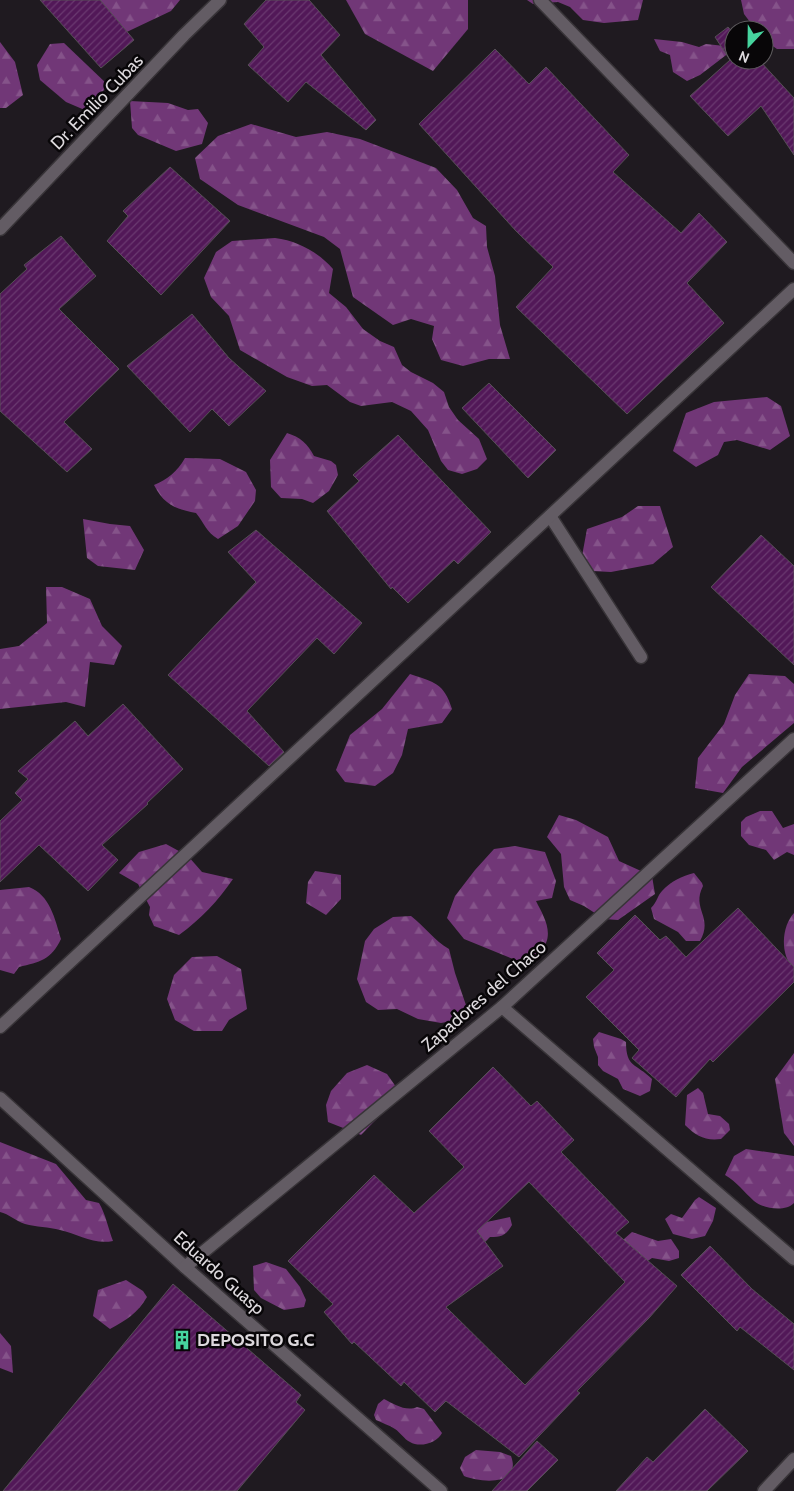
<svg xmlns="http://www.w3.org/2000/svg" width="794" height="1491" font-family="Cabin,sans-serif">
	<defs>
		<pattern id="forest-firs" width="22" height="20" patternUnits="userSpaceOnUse" patternTransform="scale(1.25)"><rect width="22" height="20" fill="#713777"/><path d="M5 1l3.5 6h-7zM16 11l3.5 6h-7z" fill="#85538a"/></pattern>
		<pattern id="building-hatch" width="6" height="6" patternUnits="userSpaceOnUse" patternTransform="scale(1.25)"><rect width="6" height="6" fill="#521858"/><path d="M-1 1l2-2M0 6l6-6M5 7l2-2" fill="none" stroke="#6a3970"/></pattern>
	</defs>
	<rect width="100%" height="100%" fill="#1f1a20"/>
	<!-- forest -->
	<g fill="url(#forest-firs)">
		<path d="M85,0H180L171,11L114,38Z"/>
		<path d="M346,0H468V29L433,71L365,34Z"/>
		<path d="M527,0H643L638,20L604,23L583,20L570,7L558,2L533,4Z"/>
		<path d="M741,0H794V49H777L764,40V30H756L744,14Z"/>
		<path d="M654,39L682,42L699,47L706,44L734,47V49L700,75L687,81L673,72L670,55L660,51Z"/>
		<path d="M0,42L15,62L23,95L6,108H0Z"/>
		<path d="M64,43L108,85L87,111L66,102L40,80L37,65L50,44Z"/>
		<path d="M130,101L168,103L188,110L198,109L208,123L202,144L176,151L138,135L132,128Z"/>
		<path d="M251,124L296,137L327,132L360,139L436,168L457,190L473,218L486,226L487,247L495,276L500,325L510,359H489L463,366L441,360L432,339L434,326L411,319L393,325L353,297L340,249L324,237L238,205L200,179L195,158L218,136Z"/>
		<path d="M275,238C298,241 318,252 333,269L329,293L346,307L363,329L380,341L394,347L402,365L411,372L433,383L444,392L449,407L458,420L479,439L487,459L477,469L462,474L448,470L441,461L428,430L411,411L392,402L361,406L350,402L327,385L312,386L287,377L240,350L229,316L211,297L204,278L216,252L232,241Z"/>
		<path d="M767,397L781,406L790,436L770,450L737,440L724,442L718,455L696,467L673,451L686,413L714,402Z"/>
		<path d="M287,433C300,437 308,444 314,456L331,461L336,465L338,475L329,491L313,503L302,499L281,498L271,487L270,460Z"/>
		<path d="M185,458L220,459L246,472L256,490L255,501L238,526L218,539C206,532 205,524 196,513C176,509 164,505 154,485C168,479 177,472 185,458Z"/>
		<path d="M638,506H660L673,547L653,564L611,572L592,571L582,556L587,529L622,517Z"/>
		<path d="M83,519L110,524L130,526L144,550L135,570L98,566L87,558Z"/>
		<path d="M46,587H62L90,599L102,626L122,646L114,665L90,662L85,707L66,702L0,709V649L19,646L47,623Z"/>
		<path d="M410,674C434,682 444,683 452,709L442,723L408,729L402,755L393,773L375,786L345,782L336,770L350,735L382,709Z"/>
		<path d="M749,674L785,676L794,684V723L742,767L723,793L695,788L698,758L724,724L735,695Z"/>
		<path d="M760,811H772L783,828L794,824V855L787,852L774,860L766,850L749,845L741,836V822L746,817Z"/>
		<path d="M559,815L576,820L608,837L619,861L652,876L655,894L618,920L604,919L584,906L570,900L564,887L561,854L547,837Z"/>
		<path d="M166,844L188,856L202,872L233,879C218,901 201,919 179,935L154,926L149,915L150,907L138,884L119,873L139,852Z"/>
		<path d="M515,846L545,852L556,881L552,898L536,901C544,917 556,935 540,952C536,957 528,960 523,963L464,939L447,918L455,896L475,870L494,849Z"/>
		<path d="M315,871L341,875V899L326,915L306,903L308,882Z"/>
		<path d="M694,873L702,883L703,886C691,909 714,917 700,941H686L678,932L654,919L651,908C658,901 657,896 662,891C671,881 682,876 694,873Z"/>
		<path d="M29,887C50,895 55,919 61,939C51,960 40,962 19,967L14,974L0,970V890Z"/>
		<path d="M794,913V969C780,956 781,927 794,913Z"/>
		<path d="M411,916C424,926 435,941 449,949L455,973L468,1011L457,1020L441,1023L418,1019L397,1009L378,1010L366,1002L357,979L365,941L374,929L393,917Z"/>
		<path d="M217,956L241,969L247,1009L229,1020L222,1031H194L175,1020L167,999L174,975L192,957Z"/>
		<path d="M599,1032L621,1039L626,1042C626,1068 636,1063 652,1079L650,1091L640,1096L623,1089L618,1079L603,1071L598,1065V1057L594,1047L593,1039Z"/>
		<path d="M794,1053V1146L784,1133L775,1079Z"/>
		<path d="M367,1065L387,1074L401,1094L361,1135L328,1122L326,1105L331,1091L347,1073Z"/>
		<path d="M698,1088L703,1093L708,1114L720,1116L729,1124L730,1130L721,1139C705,1141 696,1136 685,1125L687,1095Z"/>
		<path d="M0,1142L56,1164L86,1200L99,1203C106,1215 108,1228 113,1241C94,1245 78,1234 60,1230C49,1227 36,1227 25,1224C16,1221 9,1214 0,1212Z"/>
		<path d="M746,1149L794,1156V1203C786,1212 763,1209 754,1201C744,1192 737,1182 725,1175L734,1156Z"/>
		<path d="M699,1197L716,1208L713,1221L705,1236L692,1239L673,1234L665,1219L671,1214L682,1218L695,1200Z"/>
		<path d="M510,1217L512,1225C506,1235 502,1237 490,1237L482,1245L467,1236L487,1222Z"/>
		<path d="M632,1232L658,1241L671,1239L679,1251V1258L669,1261L652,1258L639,1267L613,1268L604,1261L608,1253Z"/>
		<path d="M266,1262L286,1269L300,1287L306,1300L304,1307L284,1310L261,1298L254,1290L253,1266Z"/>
		<path d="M126,1280L143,1291L147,1297C138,1313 126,1320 110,1329L93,1316L98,1290Z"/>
		<path d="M0,1333L11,1346L13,1373L0,1368Z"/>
		<path d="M384,1399C394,1404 406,1412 417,1407L424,1409L442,1433C437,1443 420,1448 410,1442C404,1439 400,1432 395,1429C389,1425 382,1423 376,1420L374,1415L378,1404Z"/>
		<path d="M476,1450L500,1452L511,1456C522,1486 481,1483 464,1476L460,1468L465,1457Z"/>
	</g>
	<!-- building -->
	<g fill="url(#building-hatch)" stroke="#564f56" fill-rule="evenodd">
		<path d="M40,0H100L134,40L101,68Z"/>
		<path d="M266,0H309L340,35L321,55L376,120L366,130L306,82L288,102L248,65L264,47L244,24Z"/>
		<path d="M728,27L734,34V60H759L794,98V155L761,106L728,136L690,96L730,60L715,37Z"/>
		<path d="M495,49L529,84L546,67L629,155L613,172L681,233L699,213L727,242L687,283L724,323L627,414L516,307L553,267L516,231L419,124Z"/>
		<path d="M170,167L230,221L161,295L107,241L128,216L123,211Z"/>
		<path d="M61,236L96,276L59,309L119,369L64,422L92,449L67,472L0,411V294L27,269L24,265Z"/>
		<path d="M192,314L229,358L266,391L229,426L212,409L190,432L127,366Z"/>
		<path d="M489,383L556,450L528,478L462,408Z"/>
		<path d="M398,435L491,532L458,564L454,560L408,603L392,587L391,589L327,511L359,481L353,475Z"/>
		<path d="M256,530L362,623L334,654L317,638L247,711L284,752L269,766L168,675L256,582L228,552Z"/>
		<path d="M761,535L794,566V665L711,587Z"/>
		<path d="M123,704L183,769L147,803L148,804L102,845L118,860L88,891L39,845L0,882V821L22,800L15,793L28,779L18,771L75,721L88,736Z"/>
		<path d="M738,908L794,967V982L713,1062L710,1059L676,1097L632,1058L639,1050L586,997L614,970L597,953L635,915L660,940L666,936L686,957Z"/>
		<path d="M493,1067L531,1106L537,1101L574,1140L561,1152L629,1222L616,1233L677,1286L649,1318L577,1391L580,1393L519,1457L446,1401L435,1412L404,1382L401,1386L354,1342L352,1344L324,1312L333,1304L288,1261L374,1175L414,1213L464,1167L429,1131ZM529,1182L625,1282L525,1385L446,1307L503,1266L477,1231Z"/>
		<path d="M710,1246L752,1289L794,1324V1370L740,1327L737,1331L681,1275Z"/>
		<path d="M173,1284L301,1395L296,1402L305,1410L237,1491H3Z"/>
		<path d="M705,1409L748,1451L707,1491H616L647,1457L653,1462Z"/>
		<path d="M537,1441L558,1460L527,1491H492Z"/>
	</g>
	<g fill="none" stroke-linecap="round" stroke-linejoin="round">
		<defs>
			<path id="lane" d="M550,516L641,657"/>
			<g id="street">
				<path d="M540,0L794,263"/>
				<path d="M0,229L184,35L220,0"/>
				<path d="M502,1007L794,1259"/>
				<path d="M0,1027L794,289"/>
				<path d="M0,1098L185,1267L441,1491"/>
				<path d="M185,1267L502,1007L794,739"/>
				<path d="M764,1491L794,1459"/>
			</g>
		</defs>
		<!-- lane casing -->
		<use href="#lane" stroke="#383438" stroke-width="15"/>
		<!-- street casing -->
		<use href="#street" stroke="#383438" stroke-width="15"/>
		<!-- lane -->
		<use href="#lane" stroke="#635c64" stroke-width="12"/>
		<!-- street -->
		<use href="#street" stroke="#635c64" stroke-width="12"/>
	</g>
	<!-- icons -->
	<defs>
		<symbol id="building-bare" viewBox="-9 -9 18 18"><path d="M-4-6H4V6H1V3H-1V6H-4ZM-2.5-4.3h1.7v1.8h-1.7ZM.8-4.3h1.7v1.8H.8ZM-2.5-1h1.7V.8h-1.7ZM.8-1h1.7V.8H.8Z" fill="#46d49e" stroke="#080608" stroke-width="2.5" paint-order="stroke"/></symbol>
	</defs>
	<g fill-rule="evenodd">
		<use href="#building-bare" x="168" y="1326" width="28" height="28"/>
	</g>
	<g text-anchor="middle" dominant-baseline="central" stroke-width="5" stroke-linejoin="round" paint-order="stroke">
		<!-- street labels -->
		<g font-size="18" fill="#ddd9dd" stroke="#080608">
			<text transform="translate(97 102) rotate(-46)">Dr. Emilio Cubas</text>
			<text transform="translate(484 996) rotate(-41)">Zapadores del Chaco</text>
			<text transform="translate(219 1273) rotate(42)">Eduardo Guasp</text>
		</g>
		<!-- poi labels -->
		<g font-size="18" font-weight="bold" fill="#ddd9dd" stroke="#080608" text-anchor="start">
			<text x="197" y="1340">DEPOSITO G.C</text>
		</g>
	</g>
	<!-- north arrow -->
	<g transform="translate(749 45) rotate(202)"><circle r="24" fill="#080608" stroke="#5d5a5d"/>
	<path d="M0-4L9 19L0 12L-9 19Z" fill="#46d49e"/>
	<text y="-8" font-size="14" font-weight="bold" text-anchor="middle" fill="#ddd9dd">N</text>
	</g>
</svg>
